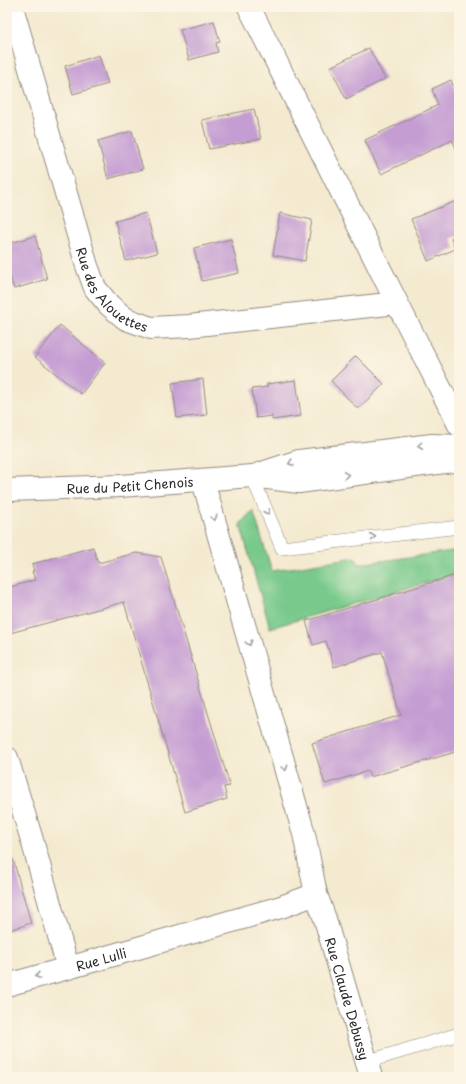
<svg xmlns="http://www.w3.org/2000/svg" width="466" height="1084" font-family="'Playpen Sans',sans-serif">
	<rect width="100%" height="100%" fill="#fcf5e5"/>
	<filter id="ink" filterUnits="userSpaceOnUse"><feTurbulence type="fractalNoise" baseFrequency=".025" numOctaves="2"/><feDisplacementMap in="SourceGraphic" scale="8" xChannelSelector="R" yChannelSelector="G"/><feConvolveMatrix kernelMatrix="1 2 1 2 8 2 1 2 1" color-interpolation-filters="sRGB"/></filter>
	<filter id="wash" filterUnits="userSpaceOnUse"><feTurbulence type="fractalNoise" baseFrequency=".012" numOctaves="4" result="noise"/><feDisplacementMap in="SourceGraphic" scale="16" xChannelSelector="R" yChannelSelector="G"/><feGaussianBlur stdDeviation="0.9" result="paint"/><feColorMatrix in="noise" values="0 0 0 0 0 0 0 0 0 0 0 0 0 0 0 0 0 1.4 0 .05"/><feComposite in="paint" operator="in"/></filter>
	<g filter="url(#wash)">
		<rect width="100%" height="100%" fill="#f4ead0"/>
		<!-- green -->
		<path fill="#78c98b" stroke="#527a5b" d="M253,510L272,571L355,557L359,564L459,550V573L270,628L240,524Z"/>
		<g id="blocks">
			<!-- building -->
			<g fill="#c49dd3">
				<path d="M214,21L220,42L216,43L218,52L189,60L180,30Z"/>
				<path d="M369,48L385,79L346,99L330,67Z"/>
				<path d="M99,55L108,84L73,94L65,66Z"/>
				<path d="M451,80L457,95H459V154L452,140L381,174L365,140L438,105L432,89Z"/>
				<path d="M254,109L261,139L209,149L202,120Z"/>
				<path d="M132,131L143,169L108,179L98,141Z"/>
				<path d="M459,200V236L451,238L455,249L428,261L411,219Z"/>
				<path d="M146,213L157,253L126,261L115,221Z"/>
				<path d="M280,213L312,220L305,261L273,255Z"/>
				<path d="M35,236L47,279L14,289L7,267V244Z"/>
				<path d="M231,239L239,273L202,281L194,248Z"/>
				<path d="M60,325L105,363L81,394L35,357Z"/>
				<path d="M356,356L384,384L358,409L331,381Z"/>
				<path d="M203,379L207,415L177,418L172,383Z"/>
				<path d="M296,380L301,416L272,420V416L256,418L252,389L267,387V384Z"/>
				<path d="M93,547L98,563L136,553L161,557L230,786L224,787L227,799L185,812L124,602L10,633L7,621V588L35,580L32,571H34L32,564Z"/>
				<path d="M459,574V751L370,777L368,771L325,784L312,743L401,715L382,652L334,667L326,641L313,645L306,621Z"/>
				<path d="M13,859L31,923L7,931V860Z"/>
			</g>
		</g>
	</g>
	<g filter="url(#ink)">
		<use href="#blocks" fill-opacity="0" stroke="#908a7e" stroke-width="1"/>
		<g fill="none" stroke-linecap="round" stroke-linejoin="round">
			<defs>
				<g id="lane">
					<path d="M252,476L282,548L459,527"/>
					<path d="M366,1062L459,1034"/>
				</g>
				<g id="street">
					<path id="s1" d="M12,7L87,266L95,288L109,305L126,319L151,328L189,326L397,303"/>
					<path d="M249,7L397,303L459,425"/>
					<path d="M259,474L299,461L432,445L459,446"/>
					<path d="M203,481L304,834L316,894"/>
					<path id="s2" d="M7,490L120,486L252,476L299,482L459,460"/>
					<path id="s3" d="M7,758L32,840L68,968L281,907L316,894L325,919L371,1077"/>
					<path d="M7,985L68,968"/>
				</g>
			</defs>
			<!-- lane casing -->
			<use href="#lane" stroke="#908a7e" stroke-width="14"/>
			<!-- street casing -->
			<use href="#street" stroke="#908a7e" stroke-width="24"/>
			<!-- lane -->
			<use href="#lane" stroke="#fff" stroke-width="13"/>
			<!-- street -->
			<use href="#street" stroke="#fff" stroke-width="22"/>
		</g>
		<!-- one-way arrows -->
		<defs><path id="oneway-chevron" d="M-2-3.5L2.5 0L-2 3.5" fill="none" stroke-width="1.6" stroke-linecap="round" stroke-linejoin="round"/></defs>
		<g stroke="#a0a0a0">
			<use href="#oneway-chevron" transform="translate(420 446) rotate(173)"/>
			<use href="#oneway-chevron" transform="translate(291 463) rotate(161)"/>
			<use href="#oneway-chevron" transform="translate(346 475) rotate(-8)"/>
			<use href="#oneway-chevron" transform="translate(267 512) rotate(67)"/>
			<use href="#oneway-chevron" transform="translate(214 518) rotate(74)"/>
			<use href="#oneway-chevron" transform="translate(373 537) rotate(-7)"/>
			<use href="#oneway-chevron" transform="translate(249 643) rotate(74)"/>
			<use href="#oneway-chevron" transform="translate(285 768) rotate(74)"/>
			<use href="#oneway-chevron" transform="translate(38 976) rotate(164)"/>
		</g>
	</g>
	<g text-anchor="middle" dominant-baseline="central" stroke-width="3.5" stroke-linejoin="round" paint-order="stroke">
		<!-- street labels -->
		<g font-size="13" fill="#2b2b2b" stroke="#fcf5e5">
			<text stroke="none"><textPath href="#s1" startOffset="305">Rue des Alouettes</textPath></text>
			<text stroke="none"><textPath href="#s2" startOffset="123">Rue du Petit Chenois</textPath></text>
			<text stroke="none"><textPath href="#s3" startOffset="253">Rue Lulli</textPath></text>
			<text stroke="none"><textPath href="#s3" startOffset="587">Rue Claude Debussy</textPath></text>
		</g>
	</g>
	<!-- margin -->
	<rect width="466" height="1084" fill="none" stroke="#fcf5e5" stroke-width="24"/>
</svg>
